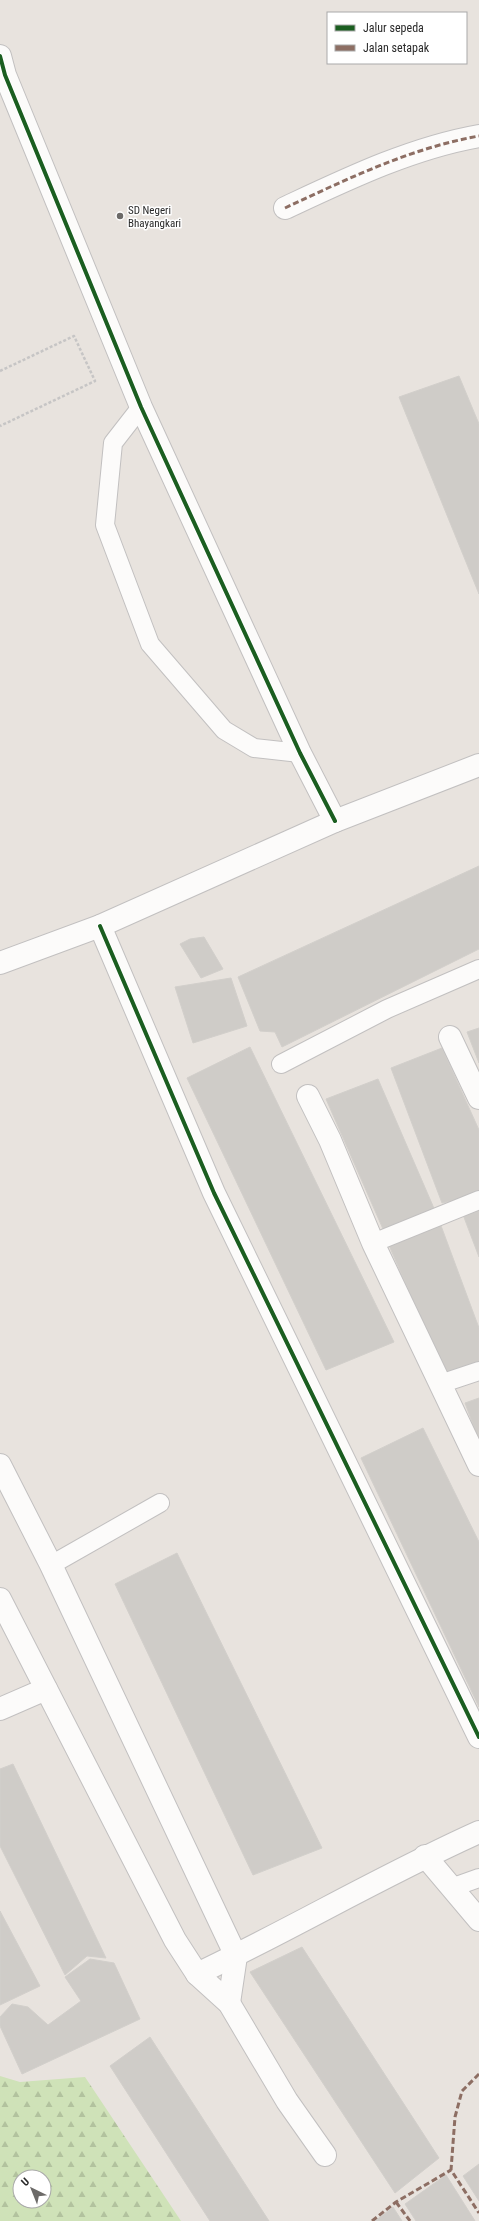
<svg xmlns="http://www.w3.org/2000/svg" width="479" height="2221" font-family="'Roboto Condensed',sans-serif">
	<defs>
		<pattern id="forest-firs" width="22" height="20" patternUnits="userSpaceOnUse"><rect width="22" height="20" fill="#cfe2b8"/><path d="M5 1l3.5 6h-7zM16 11l3.5 6h-7z" fill="#b2c29e"/></pattern>
	</defs>
	<rect width="100%" height="100%" fill="#e8e3de"/>
	<!-- forest -->
	<path fill="url(#forest-firs)" fill-rule="evenodd" d="M0,2076L20,2082L85,2077L181,2221H0ZM20,2177H44V2201H20Z"/>
	<!-- building -->
	<g fill="#cfccc8" stroke="#d2cfcb">
		<path d="M459,376L479,424V594L399,397Z"/>
		<path d="M479,866V949L282,1047L275,1032L260,1031L238,977Z"/>
		<path d="M204,937L223,969L201,978L180,944L190,939Z"/>
		<path d="M231,978L247,1026L193,1043L175,987Z"/>
		<path d="M479,1028V1063L467,1032Z"/>
		<path d="M250,1047L394,1342L326,1370L187,1078Z"/>
		<path d="M442,1048L479,1130V1195L442,1203L391,1068Z"/>
		<path d="M378,1079L436,1213L383,1229L326,1099Z"/>
		<path d="M479,1205V1257L462,1212Z"/>
		<path d="M440,1223L479,1328V1365L445,1375L388,1243Z"/>
		<path d="M479,1398V1441L465,1403Z"/>
		<path d="M423,1428L479,1542V1707L361,1458Z"/>
		<path d="M177,1553L322,1848L253,1875L115,1584Z"/>
		<path d="M13,1764L106,1958L87,1956L65,1975L0,1846V1769Z"/>
		<path d="M0,1911L40,1986L0,2005Z"/>
		<path d="M302,1947L439,2158L395,2193L250,1972Z"/>
		<path d="M90,1959L114,1963L140,2019L22,2074L0,2026V2017L12,2004L28,2007L48,2025L81,2001L65,1977Z"/>
		<path d="M150,2037L269,2221H210L110,2066Z"/>
		<path d="M479,2164V2201L463,2176Z"/>
		<path d="M446,2175L475,2221H416L405,2204Z"/>
		<path d="M393,2207L402,2221H375Z"/>
	</g>
	<g fill="none" stroke-linecap="round" stroke-linejoin="round">
		<defs>
			<g id="lane">
				<path d="M141,407L113,443L105,525L150,644L224,730L254,748L300,753"/>
				<path d="M281,1064L387,1009L479,969"/>
				<path d="M373,1243L479,1200"/>
				<path d="M440,1384L479,1371"/>
				<path d="M51,1565L160,1503"/>
				<path d="M451,1888L479,1878"/>
			</g>
			<g id="street">
				<path d="M0,56L5,75L141,407L300,753L335,821"/>
				<path d="M285,208C347,179 411,148 479,136"/>
				<path d="M100,926L214,1193L479,1737"/>
				<path d="M0,963L100,926L335,821L479,765"/>
				<path d="M450,1037L479,1098"/>
				<path d="M308,1096L330,1140L373,1243L479,1465"/>
				<path d="M0,1465L51,1565L236,1956L229,2003"/>
				<path d="M0,1599L175,1940L197,1974L229,2003L287,2101L325,2155"/>
				<path d="M0,1709L46,1689"/>
				<path d="M425,1856L479,1920"/>
				<path d="M197,1974C292,1929 383,1875 479,1832"/>
			</g>
		</defs>
		<!-- lane casing -->
		<use href="#lane" stroke="#c2c0c0" stroke-width="20"/>
		<!-- street casing -->
		<use href="#street" stroke="#c2c0c0" stroke-width="24"/>
		<!-- path -->
		<path stroke="#c6c5c5" stroke-width="2.5" stroke-dasharray="3 2" stroke-linecap="butt" d="M0,371L74,336L95,381L0,426"/>
		<!-- lane -->
		<use href="#lane" stroke="#fcfbfa" stroke-width="18"/>
		<!-- street -->
		<use href="#street" stroke="#fcfbfa" stroke-width="22"/>
		<!-- quiet -->
		<g stroke="#8d6e63" stroke-width="3" stroke-dasharray="6 3" stroke-linecap="butt">
			<path d="M285,208C347,179 411,148 479,136"/>
			<path d="M479,2074L462,2091L455,2117L451,2170L479,2213"/>
			<path d="M396,2202L410,2221"/>
			<path d="M372,2221L396,2202L451,2170"/>
		</g>
		<defs>
			<g id="cycleway">
				<path d="M0,56L5,75L141,407L300,753L335,821"/>
				<path d="M100,926L214,1193L479,1737"/>
			</g>
		</defs>
		<!-- cycleway casing -->
		<use href="#cycleway" stroke="#fff" stroke-width="6"/>
		<!-- cycleway -->
		<use href="#cycleway" stroke="#1b5e20" stroke-width="4"/>
	</g>
	<!-- markers -->
	<circle fill="#6c6a68" stroke="#fff" stroke-width="1.5" cx="120" cy="216" r="4"/>
	<g text-anchor="middle" dominant-baseline="central" stroke-width="3" stroke-linejoin="round" paint-order="stroke">
		<!-- poi labels -->
		<g font-size="11" fill="#292929" stroke="#fff" text-anchor="start">
			<text x="128" y="210">SD Negeri<tspan x="128" dy="13">Bhayangkari</tspan></text>
		</g>
	</g>
	<!-- legend -->
	<rect x="327" y="12" width="140" height="52" fill="#ffffff" stroke="#a9a9a9"/>
	<rect x="335" y="25" width="20" height="6" fill="#1b5e20" stroke="#a9a9a9"/>
	<text x="363" y="32" font-size="12" fill="#292929">Jalur sepeda</text>
	<rect x="335" y="45" width="20" height="6" fill="#8d6e63" stroke="#a9a9a9"/>
	<text x="363" y="52" font-size="12" fill="#292929">Jalan setapak</text>
	<!-- north arrow -->
	<g transform="translate(32 2189) rotate(317)"><circle r="19" fill="#ffffff" stroke="#a9a9a9"/>
	<path d="M0-3L7 15L0 10L-7 15Z" fill="#6c6a68"/>
	<text y="-6" font-size="11" font-weight="bold" text-anchor="middle" fill="#292929">U</text>
	</g>
</svg>
